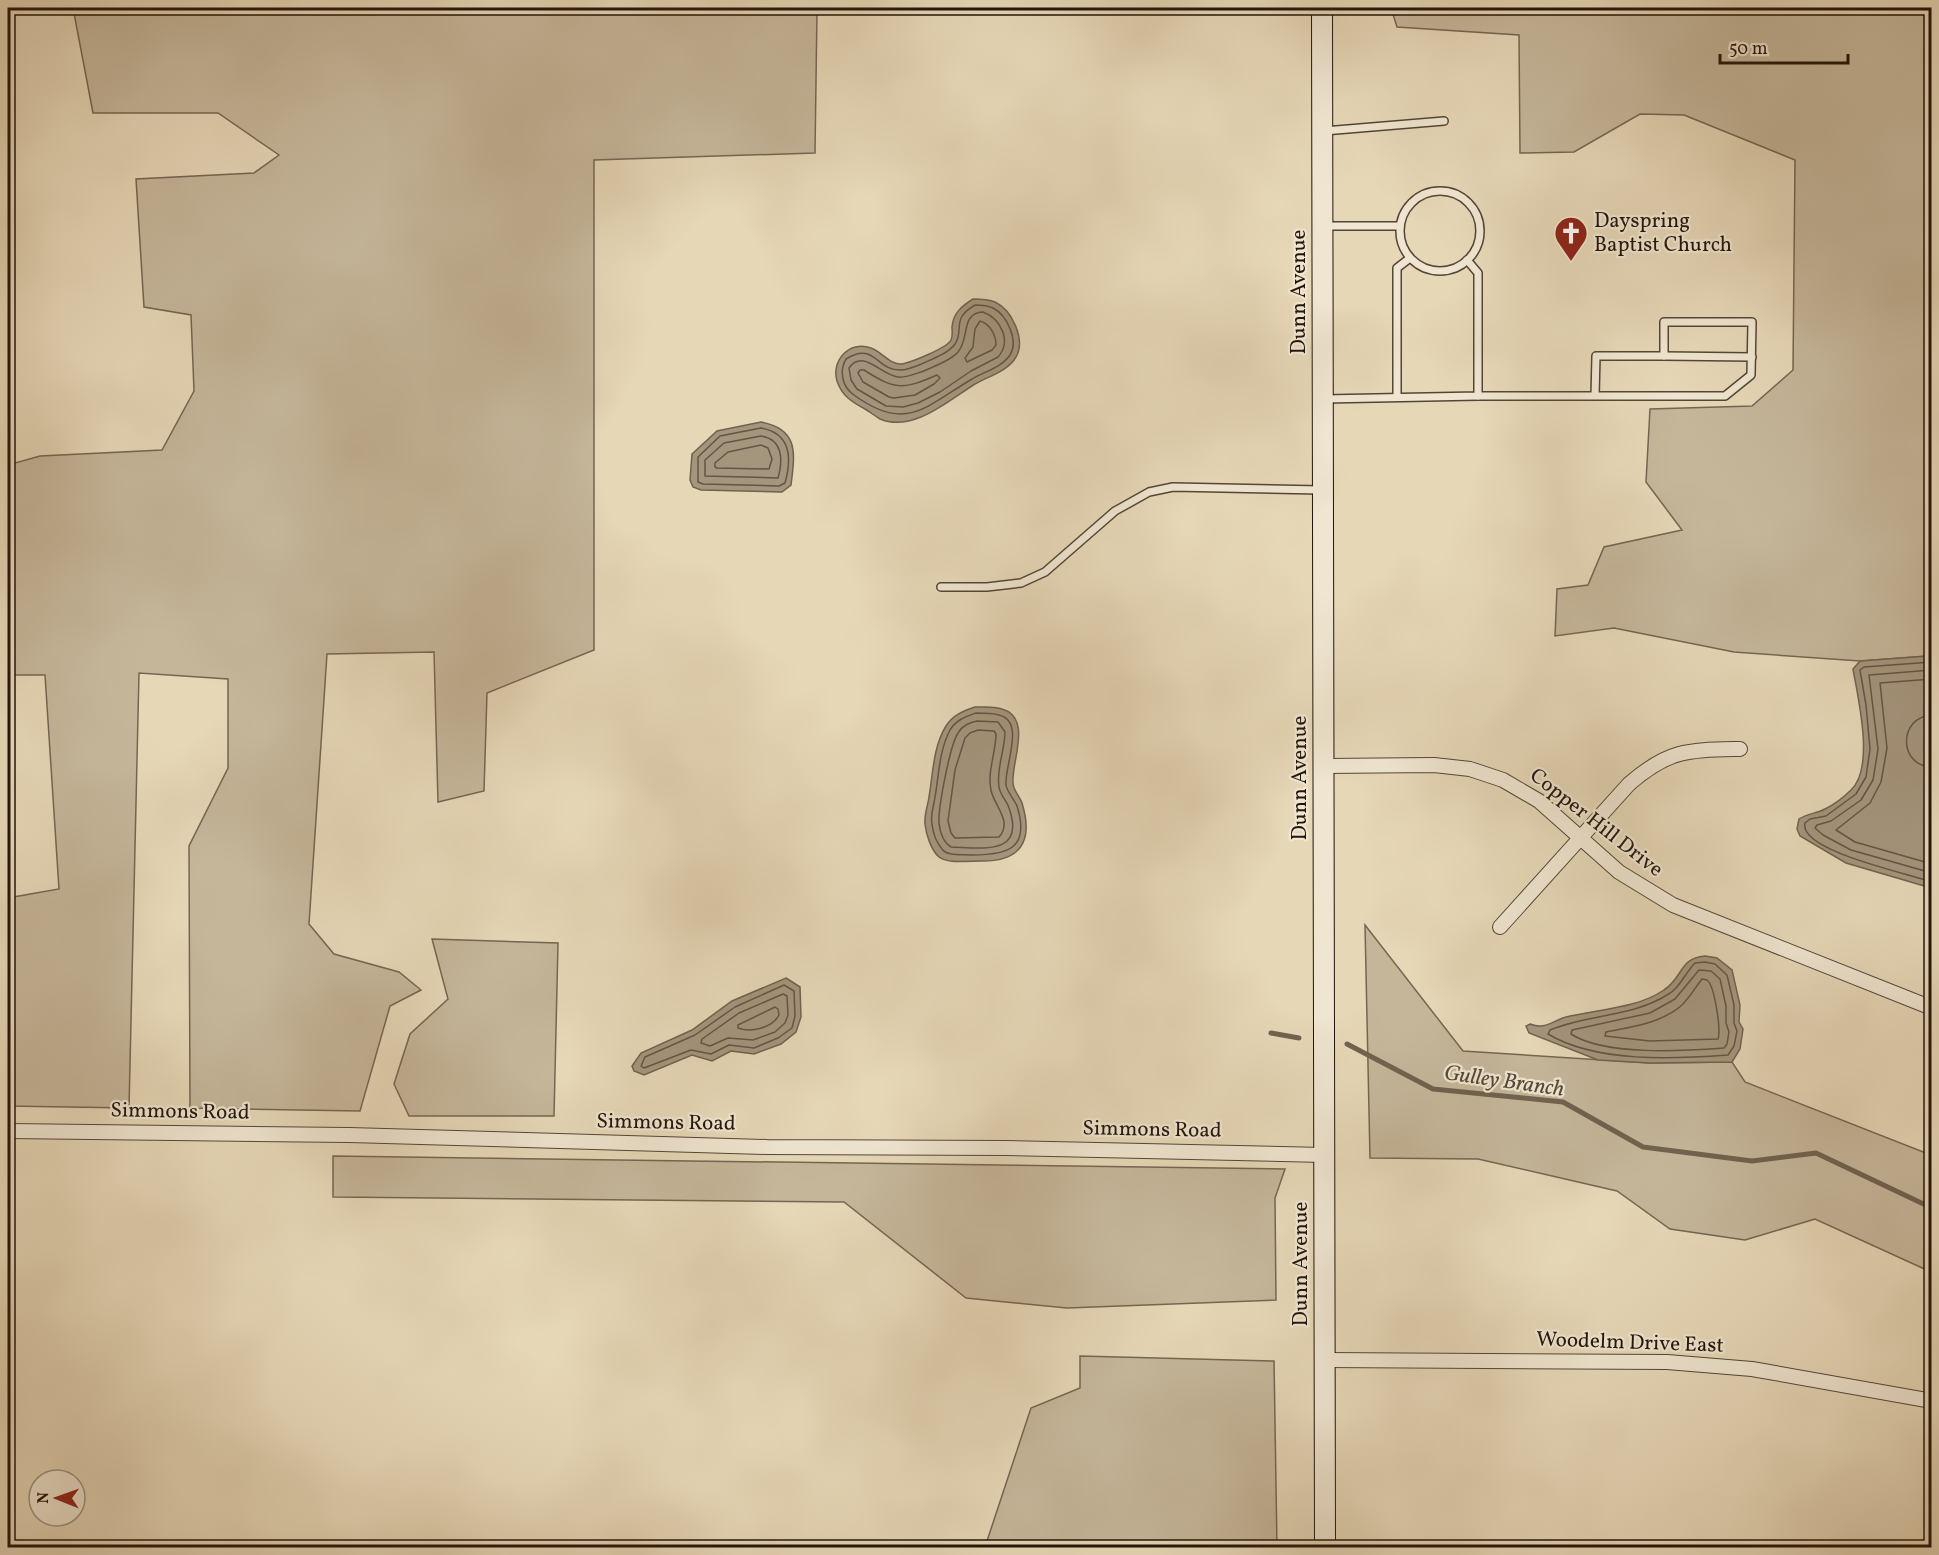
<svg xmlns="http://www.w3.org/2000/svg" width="1939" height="1555" font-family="Vollkorn,serif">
	<rect width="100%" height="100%" fill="#e6d7b7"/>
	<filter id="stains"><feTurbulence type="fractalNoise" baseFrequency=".00333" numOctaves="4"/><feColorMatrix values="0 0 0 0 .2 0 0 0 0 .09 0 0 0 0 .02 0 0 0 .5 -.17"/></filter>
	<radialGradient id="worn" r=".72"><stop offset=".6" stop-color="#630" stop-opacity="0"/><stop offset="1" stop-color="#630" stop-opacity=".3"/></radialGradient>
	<!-- green -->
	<g fill="#c5b69a" stroke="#746652" stroke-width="1.5">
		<path d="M73,8H799L817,11L815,153L594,160V650L487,693L484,791L438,802L434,652L327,654L309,924L334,954L399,972L421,990L390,1006L360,1111L190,1108L189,846L228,768V679L139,673L129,1108L8,1106V898L59,889L45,675H8V465L40,456L162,450L194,391L191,315L144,307L136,179L254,173L279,155L218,113H93Z"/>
		<path d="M1391,8H1931V658L1928,656L1860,661L1734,652L1614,628L1555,636L1557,589L1588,585L1604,547L1682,530L1646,482L1650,409L1752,406L1793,370L1795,160L1684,115L1640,114L1574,152L1520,153L1519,35L1397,27Z"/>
		<path d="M1365,925L1463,1051L1650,1063L1732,1062L1745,1082L1931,1155V1272L1815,1219L1745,1240L1670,1229L1617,1191L1478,1159L1370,1158Z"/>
		<path d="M432,939L558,943L554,1116H409L394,1084L410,1034L448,999Z"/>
		<path d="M333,1156L1285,1169L1275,1198L1276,1300L1067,1308L966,1298L844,1202L333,1197Z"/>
		<path d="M1080,1356L1274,1361L1277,1547H985L1031,1408L1080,1388Z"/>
	</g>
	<!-- water -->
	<g fill="#a4957d" stroke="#70624f" stroke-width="1.5">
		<path d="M973,299C981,299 988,299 995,302C1012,310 1026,340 1016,357C1008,371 989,376 975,384C949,400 913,433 880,419C875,416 870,412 865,409C852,402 842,396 837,381C831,361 849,340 871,348C881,351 890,365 902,364C912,362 947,348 951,340C953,336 952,331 952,327C953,313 962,306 973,299Z"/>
		<path d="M761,422C799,429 795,453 791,485L782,492L701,490L693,487L690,480L692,454L717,431Z"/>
		<path d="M1928,656L1932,658V725L1928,740L1932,773L1931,888L1846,863L1800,836L1797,829L1799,819C1808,813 1816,814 1825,809C1833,805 1844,797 1851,790C1875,768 1858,698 1853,669L1860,661Z"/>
		<path d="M975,707C983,707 994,706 1002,709C1033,718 1011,762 1013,783C1013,790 1020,797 1022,803C1034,842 1020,862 980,861C969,861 948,864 939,857C931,850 926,834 925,824C924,815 928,805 929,797C933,774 933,747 946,726C953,715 963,711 975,707Z"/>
		<path d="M1705,956L1717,958L1732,970L1740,1005L1739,1022L1743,1029L1740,1049L1732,1062L1650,1063L1598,1060L1529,1033L1526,1026L1530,1024C1533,1025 1536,1026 1539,1026C1548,1027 1557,1019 1566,1017C1598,1009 1636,1009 1664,990C1683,978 1679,958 1705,956Z"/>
		<path d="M786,978L800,987L801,1017L796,1032L781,1044L754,1054L731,1051L712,1061L692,1055L644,1075L634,1071L632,1066L641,1053L692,1030L732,1001Z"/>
	</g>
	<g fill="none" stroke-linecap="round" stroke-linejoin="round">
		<!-- shore -->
		<g stroke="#645544" stroke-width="1.5">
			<path d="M975,305C981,305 987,305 993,308C1007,315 1019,341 1010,355C1002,367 984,372 972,379C925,407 906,433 854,395C842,387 839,371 846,359C875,341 876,371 901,370C906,370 914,367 919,365C930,360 948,354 955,344C965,329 950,320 975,305Z"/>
			<path d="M983,312C1001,319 1012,341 998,357L971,371L940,392L918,403L903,407L886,406L857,389L851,380L849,368C863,348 882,376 898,377C905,378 915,374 921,372C933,367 950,361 958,352C970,339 960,313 983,312Z"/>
			<path d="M980,321C990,324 996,335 996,345L992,350L967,362L965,358L973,347L975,329Z"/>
			<path d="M860,370H864C895,390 903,390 937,375L940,378L934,384L915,395L894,398L889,397L863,382L858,373Z"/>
			<path d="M761,428C791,433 792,458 785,483L779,486L703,484L698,482V457L720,436Z"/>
			<path d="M761,436C783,439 783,460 778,478L705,476V460L724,443Z"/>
			<path d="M761,445L768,448L772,459L769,469L717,468L715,467V463L728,452Z"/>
			<path d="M1932,662L1864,667L1860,670L1866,705L1870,749L1866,777L1856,794L1826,816L1810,819L1805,823C1798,851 1911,874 1932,882"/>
			<path d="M1932,670L1869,675L1878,749L1873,780L1861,800L1831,821L1817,825L1815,828L1823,835L1851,850L1932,873"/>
			<path d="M1932,679L1880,683L1887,748L1881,782L1870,803L1836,830L1855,842L1932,864"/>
			<path d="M976,713C983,713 992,713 999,715C1026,721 1004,767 1006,785C1007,792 1014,799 1017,806C1030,848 1009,855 972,855C963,854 948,857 942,849C936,842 933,833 932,824C930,816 934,805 935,797C939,775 939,751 950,730C956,720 965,717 976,713Z"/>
			<path d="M1932,715C1898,717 1898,766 1932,767"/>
			<path d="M977,721L998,722L1005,732C1005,750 996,769 999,787C1000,795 1007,801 1009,808C1026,856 982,848 951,847C943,842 940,832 939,823C938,808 950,745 958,733C963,725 969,723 977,721Z"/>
			<path d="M978,730L994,731L996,734C996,752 987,772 991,790C994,806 1013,821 999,837L955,838L951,833L948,821L955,770L965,738L970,733Z"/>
			<path d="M1705,962L1715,964L1727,975L1734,1005V1023L1737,1031L1734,1046L1728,1055C1674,1059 1596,1063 1548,1034L1550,1030C1588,1014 1632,1017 1667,995C1680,988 1685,973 1695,963Z"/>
			<path d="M1699,970L1711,971L1720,979L1726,1006V1023L1729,1032L1727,1044L1724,1048C1683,1051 1605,1056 1571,1034L1572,1030L1650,1013L1675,999Z"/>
			<path d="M1702,979L1707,980C1715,986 1721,1031 1718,1039L1650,1041L1605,1036L1606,1032C1631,1027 1662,1023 1682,1005C1690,997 1695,988 1702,979Z"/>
			<path d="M784,985L794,991L795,1016L792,1028L778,1038L754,1048L729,1045L711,1054L691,1050L644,1068L641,1066L645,1057L695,1035L735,1007Z"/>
			<path d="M783,994L787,996L788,1015L785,1023L775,1032L753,1040L728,1038L710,1046L701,1043L702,1039L739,1013Z"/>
			<path d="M775,1007L778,1009L779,1015C772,1028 751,1033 738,1028V1025Z"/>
		</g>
		<!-- stream -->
		<g stroke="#70624f" stroke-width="5">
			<path d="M1271,1033L1299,1038"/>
			<path d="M1347,1044L1433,1089L1563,1102L1643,1147L1752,1161L1816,1153L1932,1208"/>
		</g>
		<defs>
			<g id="service">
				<path d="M1324,131L1444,121"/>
				<circle cx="1440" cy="231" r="40"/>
				<path d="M1324,226H1400"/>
				<path d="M1664,356L1752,357"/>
				<path d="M1478,396H1725L1751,375L1752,322H1664V356H1596L1595,396"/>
				<path d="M1397,397V268L1410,258"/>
				<path d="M1324,399L1478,396V273L1467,260"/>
				<path d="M941,587H987L1021,583L1045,572L1115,511L1149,492L1173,487L1321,490"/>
			</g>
			<g id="minor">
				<path d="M1324,766L1434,765L1470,769L1503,780L1539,801L1619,872L1673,905L1932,1008"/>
				<path d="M1500,927L1629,784C1669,749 1689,750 1740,749"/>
				<path d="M8,1131L349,1135L767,1147L1005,1148L1324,1155"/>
				<path d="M1325,1360L1667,1362L1752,1369L1932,1401"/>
			</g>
			<path id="secondary" d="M1322,8L1325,1548"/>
		</defs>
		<!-- service casing -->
		<use href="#service" stroke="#544636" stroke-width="10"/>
		<!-- minor casing -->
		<use href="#minor" stroke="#544636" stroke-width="16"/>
		<!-- secondary casing -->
		<use href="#secondary" stroke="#23150b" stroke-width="22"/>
		<!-- service -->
		<use href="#service" stroke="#efe5d0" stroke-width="7"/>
		<!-- minor -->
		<use href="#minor" stroke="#efe5d0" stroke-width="14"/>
		<!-- secondary -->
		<use href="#secondary" stroke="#efe5d0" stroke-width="20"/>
	</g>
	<!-- icons -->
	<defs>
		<symbol id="church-pin" viewBox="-11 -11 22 30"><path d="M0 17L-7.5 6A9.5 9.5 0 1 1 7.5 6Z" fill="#8f2418" stroke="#efe5d0"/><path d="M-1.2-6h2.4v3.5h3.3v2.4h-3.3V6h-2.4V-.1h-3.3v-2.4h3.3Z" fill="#fff"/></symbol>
	</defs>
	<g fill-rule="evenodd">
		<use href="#church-pin" x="1552" y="214" width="38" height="52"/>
	</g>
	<g text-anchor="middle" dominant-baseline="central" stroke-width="4.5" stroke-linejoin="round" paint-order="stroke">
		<!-- poi labels -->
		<g font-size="21" fill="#23150b" stroke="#efe5d0" text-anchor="start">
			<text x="1594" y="221">Dayspring<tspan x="1594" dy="24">Baptist Church</tspan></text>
		</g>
		<!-- street labels -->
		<g font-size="21" fill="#23150b" stroke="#efe5d0">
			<text transform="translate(1299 292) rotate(-90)">Dunn Avenue</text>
			<text transform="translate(1300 778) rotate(-90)">Dunn Avenue</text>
			<text transform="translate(1596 823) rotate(38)">Copper Hill Drive</text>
			<text transform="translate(180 1112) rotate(1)">Simmons Road</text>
			<text transform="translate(666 1123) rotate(1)">Simmons Road</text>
			<text transform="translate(1152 1130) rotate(1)">Simmons Road</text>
			<text transform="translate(1301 1264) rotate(-90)">Dunn Avenue</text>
			<text transform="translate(1630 1343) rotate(2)">Woodelm Drive East</text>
		</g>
		<!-- water labels -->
		<g font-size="22" font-style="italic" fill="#574839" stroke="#efe5d0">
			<text transform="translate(1504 1082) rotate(8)">Gulley Branch</text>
		</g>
	</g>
	<!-- margin -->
	<rect width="1939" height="1555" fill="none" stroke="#e6d7b7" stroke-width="30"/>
	<rect x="9" y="9" width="1921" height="1537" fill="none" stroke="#23150b" stroke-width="3"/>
	<rect x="15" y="15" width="1909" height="1525" fill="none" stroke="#23150b" stroke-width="1.5"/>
	<!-- north arrow -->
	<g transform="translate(57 1498) rotate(271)"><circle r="28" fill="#efe5d0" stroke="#9d9281" stroke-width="1.5"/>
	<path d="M0-4.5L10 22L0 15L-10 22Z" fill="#8f2418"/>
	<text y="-9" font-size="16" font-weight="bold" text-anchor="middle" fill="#23150b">N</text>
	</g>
	<!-- scale -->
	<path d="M1720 54v9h128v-9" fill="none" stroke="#23150b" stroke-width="3"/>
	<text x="1729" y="54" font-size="18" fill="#23150b" stroke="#efe5d0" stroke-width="4.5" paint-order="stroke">50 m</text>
	<rect width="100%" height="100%" filter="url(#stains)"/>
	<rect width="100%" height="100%" fill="url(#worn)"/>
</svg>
